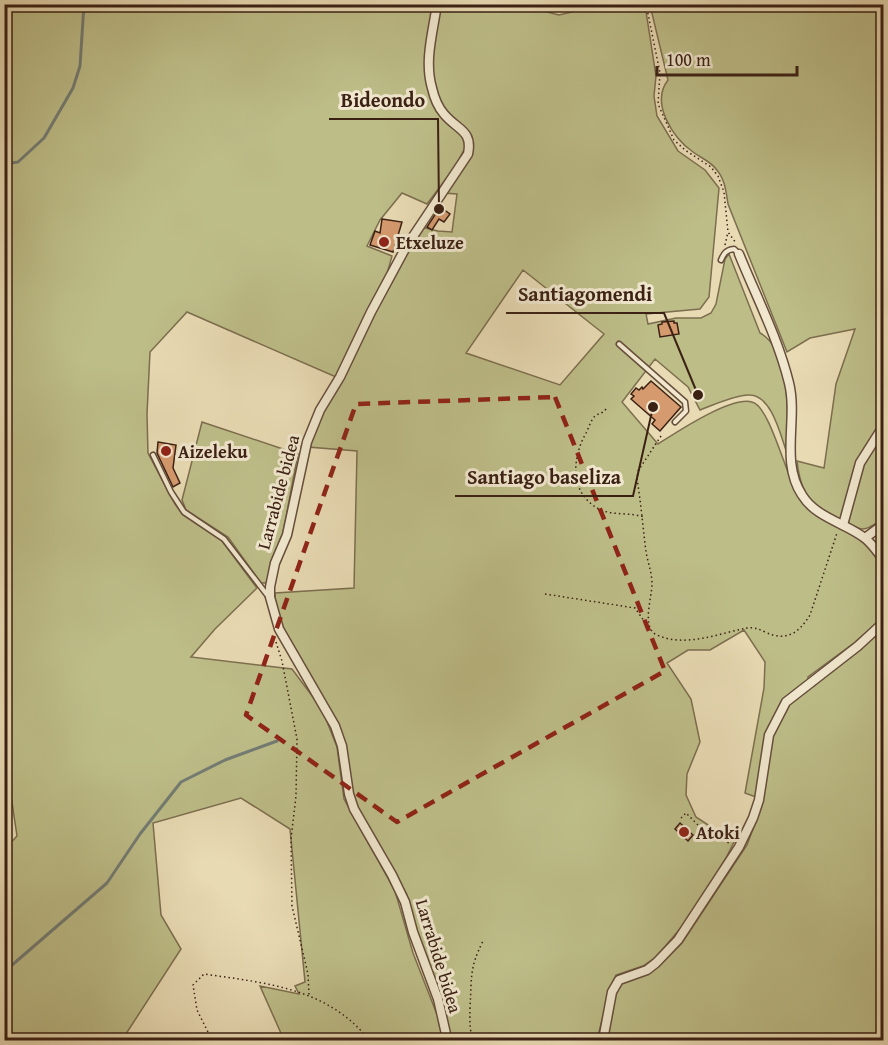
<svg xmlns="http://www.w3.org/2000/svg" width="888" height="1045" font-family="'Gentium Book Plus',serif">
	<rect width="100%" height="100%" fill="#e8dab3"/>
	<filter id="stains"><feTurbulence type="fractalNoise" baseFrequency=".00333" numOctaves="4"/><feColorMatrix values="0 0 0 0 .2 0 0 0 0 .09 0 0 0 0 .02 0 0 0 .5 -.17"/></filter>
	<radialGradient id="worn" r=".72"><stop offset=".6" stop-color="#630" stop-opacity="0"/><stop offset="1" stop-color="#630" stop-opacity=".3"/></radialGradient>
	<!-- green -->
	<g fill="#bdbd88" stroke="#7c6e4e" stroke-width="1.5" fill-rule="evenodd">
		<path d="M545,4L542,6L543,11L559,15L580,10L593,5H645L656,76L654,96L657,116L678,151L705,170L719,188L709,297L700,309L646,314L648,324L676,318H701L711,313L716,304L725,259L729,254L760,333C793,351 787,423 788,456C781,438 773,396 750,395C737,394 713,405 700,410L688,387L655,359L622,402L658,444C677,432 731,396 752,402C770,406 786,477 798,494C803,502 815,508 823,513C841,525 879,545 883,567C886,583 883,602 883,618L854,643L808,677V686L883,624V1040H606L615,993L621,984L660,965L682,943L747,845L761,808L756,797L745,793L764,688L765,662L744,630L710,650H688L667,663L691,699L700,742L687,774L686,795L696,817L734,842L726,858L685,923L656,957L643,966L616,975L610,988L597,1040H452L409,914L407,895L357,808L351,791L347,758L282,626L276,611L275,593L354,588L357,451L308,447L315,427L342,379L375,307L421,227L438,231L452,232L457,194L444,193L471,156L473,148L464,150L455,167L427,204L402,193L380,220L367,246L392,256L387,274L336,377L187,312L150,352L147,414L148,453L175,504L183,515L222,541L257,588L215,629L191,657L292,669L322,709L337,747L344,799L395,891L413,953L447,1040H283L280,1031L260,986L299,994L295,986L305,982L290,829L241,798L153,823L161,915L181,949L122,1040H5V849L17,836L11,796L5,795V5ZM523,270L604,334L560,385L466,353Z"/>
		<path d="M650,5H883L884,518C877,522 870,529 863,529C857,529 851,524 846,522C813,507 801,498 797,461L824,468L836,384L855,329L810,338L787,352L728,204C726,191 725,179 716,169C710,161 701,158 693,152C673,138 650,103 668,80Z"/>
		<path d="M202,422L298,454L283,533L266,583H261L228,537L186,510L182,500Z"/>
	</g>
	<g fill="none" stroke-linecap="round" stroke-linejoin="round">
		<!-- stream -->
		<g stroke="#737c74" stroke-width="3">
			<path d="M4,164L18,162L44,138L73,88L80,66L84,4"/>
			<path d="M4,972L107,883L140,834L181,782L225,760L277,741"/>
		</g>
	</g>
	<!-- building -->
	<g fill="#d59a6e" stroke="#3b2014" stroke-width="1.5">
		<path d="M440,207L450,214L444,222L439,219L432,230L427,227Z"/>
		<path d="M382,219L402,222L393,252L370,245L375,231L380,233Z"/>
		<path d="M674,321V323H677L679,334L660,337L658,325L662,324V322Z"/>
		<path d="M651,381L681,407L660,431L652,424L655,420L631,399L634,396L631,394L636,388L639,390L642,387L643,389Z"/>
		<path d="M158,442L176,445L173,468L180,483L173,487L157,453Z"/>
		<path d="M680,823L693,835L688,841L675,829Z"/>
	</g>
	<g fill="none" stroke-linecap="round" stroke-linejoin="round">
		<defs>
			<g id="service">
				<path d="M721,260C724,253 726,250 734,249L739,254"/>
				<path d="M619,344L685,402L686,411L675,422"/>
				<path d="M153,455L171,492L184,512L224,539L268,596"/>
			</g>
			<g id="minor">
				<path d="M437,4C433,32 424,61 432,88C434,97 438,107 444,114C457,130 473,130 468,154L406,247L371,312L340,377L320,410L307,442L287,535L275,563L270,587V597L279,629L335,726L342,746L349,794L354,809L392,875L405,902L413,932L438,999L446,1034L449,1040"/>
				<path d="M739,254C756,296 778,338 789,383C798,419 780,462 802,495C816,518 846,523 866,539C873,545 878,553 884,560"/>
				<path d="M843,525L860,463L884,425"/>
				<path d="M865,538L884,524"/>
				<path d="M603,1040L612,992L619,980L647,970L656,963L678,940L739,847L753,818L759,800L769,735L786,702L858,646L884,622"/>
			</g>
		</defs>
		<!-- service casing -->
		<use href="#service" stroke="#664e3c" stroke-width="7"/>
		<!-- minor casing -->
		<use href="#minor" stroke="#664e3c" stroke-width="11"/>
		<!-- path -->
		<g stroke="#3b2014" stroke-width="1.5" stroke-dasharray="1.5 3" stroke-linecap="butt">
			<path d="M646,4L660,73L658,104L674,140L685,150L711,167L718,176L724,192L728,232L736,243"/>
			<path d="M725,245L728,232"/>
			<path d="M606,409C602,414 599,413 595,416C591,420 589,427 586,433C572,458 569,493 599,509C613,516 630,512 644,517"/>
			<path d="M661,436L638,471L637,479C641,503 643,528 646,552C648,563 652,573 652,584C652,598 641,628 657,635C685,648 720,633 747,628C754,627 759,629 765,632C786,642 799,633 810,615L837,533"/>
			<path d="M545,594L635,608L649,628"/>
			<path d="M276,642L282,661L297,739L296,796L291,839L292,906L308,974L309,995"/>
			<path d="M681,818L686,813L705,832L729,843"/>
			<path d="M212,1040L197,1010L193,985L204,974C266,983 328,988 369,1040"/>
			<path d="M473,1040C469,1028 470,1020 470,1007C472,977 469,969 483,941"/>
		</g>
		<!-- service -->
		<use href="#service" stroke="#f0e7ce" stroke-width="4"/>
		<!-- minor -->
		<use href="#minor" stroke="#f0e7ce" stroke-width="8"/>
	</g>
	<!-- marked area -->
	<path fill="none" stroke="#8f2418" stroke-width="4.5" stroke-dasharray="12 8" stroke-linejoin="round" d="M555,397L665,671L397,822L246,715L356,404Z"/>
	<!-- markers -->
	<g fill="#8f2418" stroke="#f0e7ce" stroke-width="2">
		<circle cx="384" cy="242" r="6"/>
		<circle cx="166" cy="451" r="6"/>
		<circle cx="684" cy="832" r="6"/>
	</g>
	<g text-anchor="middle" dominant-baseline="central" stroke-width="6" stroke-linejoin="round" paint-order="stroke">
		<!-- poi labels -->
		<g font-size="18" font-weight="bold" fill="#3b2014" stroke="#f0e7ce" text-anchor="start">
			<text x="396" y="242">Etxeluze</text>
			<text x="178" y="451">Aizeleku</text>
			<text x="696" y="832">Atoki</text>
		</g>
		<!-- street labels -->
		<g font-size="18" fill="#3b2014" stroke="#f0e7ce">
			<text transform="translate(278 492) rotate(-75)">Larrabide bidea</text>
			<text transform="translate(439 956) rotate(73)">Larrabide bidea</text>
		</g>
	</g>
	<!-- callouts -->
	<path fill="none" stroke="#3b2014" stroke-width="2" d="M439 209L438 119H329M698 395L664 313H506M653 407L633 496H455"/>
	<g fill="#3b2014" stroke="#f0e7ce" stroke-width="2">
		<circle cx="439" cy="209" r="6"/>
		<circle cx="698" cy="395" r="6"/>
		<circle cx="653" cy="407" r="6"/>
	</g>
	<g font-size="20" text-anchor="middle" font-weight="bold" fill="#3b2014" stroke="#f0e7ce" stroke-width="6" stroke-linejoin="round" paint-order="stroke">
		<text x="383" y="107">Bideondo</text>
		<text x="585" y="301">Santiagomendi</text>
		<text x="544" y="484">Santiago baseliza</text>
	</g>
	<!-- margin -->
	<rect width="888" height="1045" fill="none" stroke="#e8dab3" stroke-width="24"/>
	<rect x="6" y="6" width="876" height="1033" fill="none" stroke="#3b2014" stroke-width="3"/>
	<rect x="12" y="12" width="864" height="1021" fill="none" stroke="#3b2014" stroke-width="1.5"/>
	<!-- scale -->
	<path d="M657 66v9h140v-9" fill="none" stroke="#3b2014" stroke-width="3"/>
	<text x="666" y="66" font-size="18" fill="#3b2014" stroke="#f0e7ce" stroke-width="4.5" paint-order="stroke">100 m</text>
	<rect width="100%" height="100%" filter="url(#stains)"/>
	<rect width="100%" height="100%" fill="url(#worn)"/>
</svg>
